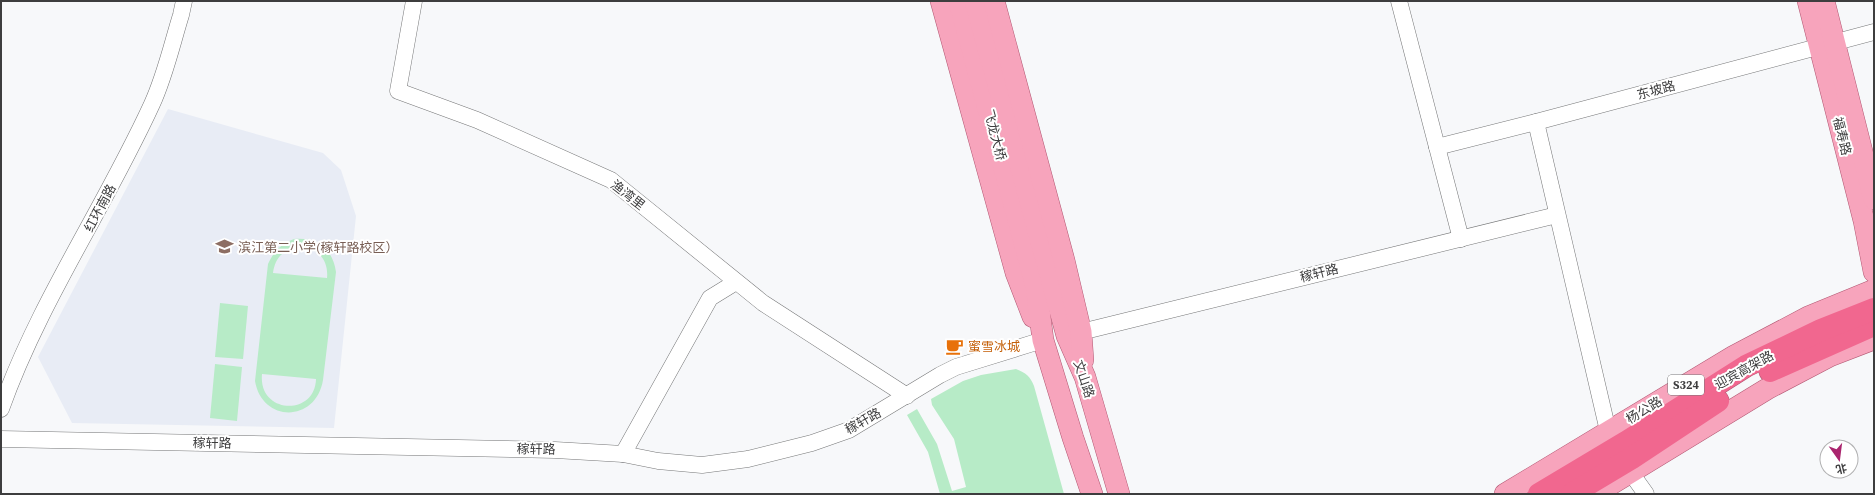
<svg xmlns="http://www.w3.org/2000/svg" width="1875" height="495" font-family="'Source Serif 4','Noto Sans SC',serif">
	<rect width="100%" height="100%" fill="#f7f8fa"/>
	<!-- built -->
	<path fill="#e8ecf5" d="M168,109L323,153L341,170L356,216L334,428L72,423L38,357Z"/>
	<!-- green -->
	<g fill="#b7ebc7" fill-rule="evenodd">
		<path d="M294,239C317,237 333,249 336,272L323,380C316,423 262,423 255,381L268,264C274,251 281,244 294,239ZM297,246C316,246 329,259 327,278L273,273C275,258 283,250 297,246ZM262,374L316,379C315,417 258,414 262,374Z"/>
		<path d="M220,303L248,306L243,359L215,357Z"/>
		<path d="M215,364L242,367L237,421L210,418Z"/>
		<path d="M1016,369C1026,373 1030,376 1034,386L1064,494H940L928,452L907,415L917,409L937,444L952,491L966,487L954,439L932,405L931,399L963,381L981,375Z"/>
	</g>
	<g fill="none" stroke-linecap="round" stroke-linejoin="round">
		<defs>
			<g id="minor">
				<path d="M414,1L398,91L477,120L611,180L763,303L907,396"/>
				<path d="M1399,1L1461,239"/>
				<path d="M1536,122L1608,431"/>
				<path d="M1437,147L1536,122L1874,32"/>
				<path d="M1081,332L1557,215"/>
				<path d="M1,409C39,302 105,207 152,104C165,76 172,44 181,15L184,1"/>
				<path d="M1,439L555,450L623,454L658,461L702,465L748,459L812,443L849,430L940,375L956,367L1043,340"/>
				<path d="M623,454L710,298L736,282"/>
				<path d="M1631,473L1646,494"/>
			</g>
			<g id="major">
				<path d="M941,1L1016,273L1033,317"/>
				<path d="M959,1L1036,286L1043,340L1073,438L1092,494"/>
				<path d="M975,1L1067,336L1085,377L1119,494"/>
				<path d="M994,1L1064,260L1081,332L1083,360"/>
				<path d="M1808,1L1864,221L1874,272"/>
				<path d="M1824,1L1874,199"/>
				<path d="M1505,494L1734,356L1808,317L1874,290"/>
				<path d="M1595,494L1767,389L1830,356L1874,339"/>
			</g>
			<g id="highway">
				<path d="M1770,371L1874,325"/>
				<path d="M1539,494L1626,442L1746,366L1821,330L1874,309"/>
				<path d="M1572,494L1632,458L1718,401"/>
			</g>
		</defs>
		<!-- minor casing -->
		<use href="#minor" stroke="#767778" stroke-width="17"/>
		<!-- major casing -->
		<use href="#major" stroke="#b25873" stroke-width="22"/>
		<!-- highway casing -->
		<use href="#highway" stroke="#b25873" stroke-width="23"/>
		<!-- minor -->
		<use href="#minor" stroke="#fff" stroke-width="16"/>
		<!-- major -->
		<use href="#major" stroke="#f7a4bc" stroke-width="21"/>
		<!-- highway -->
		<use href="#highway" stroke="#f1678f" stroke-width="22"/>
	</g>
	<!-- icons -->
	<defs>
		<symbol id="school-bare" viewBox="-9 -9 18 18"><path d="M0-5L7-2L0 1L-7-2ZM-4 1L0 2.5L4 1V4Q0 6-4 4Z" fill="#8d6e63" stroke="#fff" stroke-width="2.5" paint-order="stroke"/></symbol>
		<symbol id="cafe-bare" viewBox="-9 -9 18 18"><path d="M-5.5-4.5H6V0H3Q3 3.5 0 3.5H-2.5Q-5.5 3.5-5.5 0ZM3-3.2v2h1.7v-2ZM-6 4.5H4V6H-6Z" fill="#e8710a" stroke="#fff" stroke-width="2.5" paint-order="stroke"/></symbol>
	</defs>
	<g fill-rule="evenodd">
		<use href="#school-bare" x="212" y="234" width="25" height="25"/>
		<use href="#cafe-bare" x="942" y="334" width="25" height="25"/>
	</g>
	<g text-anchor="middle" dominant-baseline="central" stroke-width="4" stroke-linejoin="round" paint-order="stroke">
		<!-- shield labels -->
		<rect fill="#fff" stroke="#777778" stroke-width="1" x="1668" y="375" width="36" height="20" rx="3"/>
		<g font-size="12" font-weight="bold" fill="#3d3d3e">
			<text x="1686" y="385">S324</text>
		</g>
		<!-- street labels -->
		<g font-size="13" fill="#3d3d3e" stroke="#fff">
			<text transform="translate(1656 90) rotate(-15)">东坡路</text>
			<text transform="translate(995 135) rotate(75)">飞龙大桥</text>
			<text transform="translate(1842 136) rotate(76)">福寿路</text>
			<text transform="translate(628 195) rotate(38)">渔湾里</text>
			<text transform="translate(100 208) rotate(-62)">红环南路</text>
			<text transform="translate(1319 273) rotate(-14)">稼轩路</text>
			<text transform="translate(1744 370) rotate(-29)">迎宾高架路</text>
			<text transform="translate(1084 379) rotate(71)">文山路</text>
			<text transform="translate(1644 410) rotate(-31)">杨公路</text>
			<text transform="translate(863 421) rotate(-29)">稼轩路</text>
			<text transform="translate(212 443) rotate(1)">稼轩路</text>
			<text transform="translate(536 449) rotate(1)">稼轩路</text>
		</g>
		<!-- education labels -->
		<g font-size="13" fill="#785e54" stroke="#fff" text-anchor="start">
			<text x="238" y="247">滨江第二小学(稼轩路校区）</text>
		</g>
		<!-- food labels -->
		<g font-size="13" fill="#c56008" stroke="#fff" text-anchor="start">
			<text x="968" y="346">蜜雪冰城</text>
		</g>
	</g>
	<!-- border -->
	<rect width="1875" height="495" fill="none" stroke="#3d3d3e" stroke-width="4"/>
	<!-- north arrow -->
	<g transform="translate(1839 459) rotate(166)"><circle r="19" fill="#ffffff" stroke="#b1b1b2"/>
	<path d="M0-3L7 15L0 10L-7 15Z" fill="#aa256e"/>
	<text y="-6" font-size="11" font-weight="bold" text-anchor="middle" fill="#3d3d3e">北</text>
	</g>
</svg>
